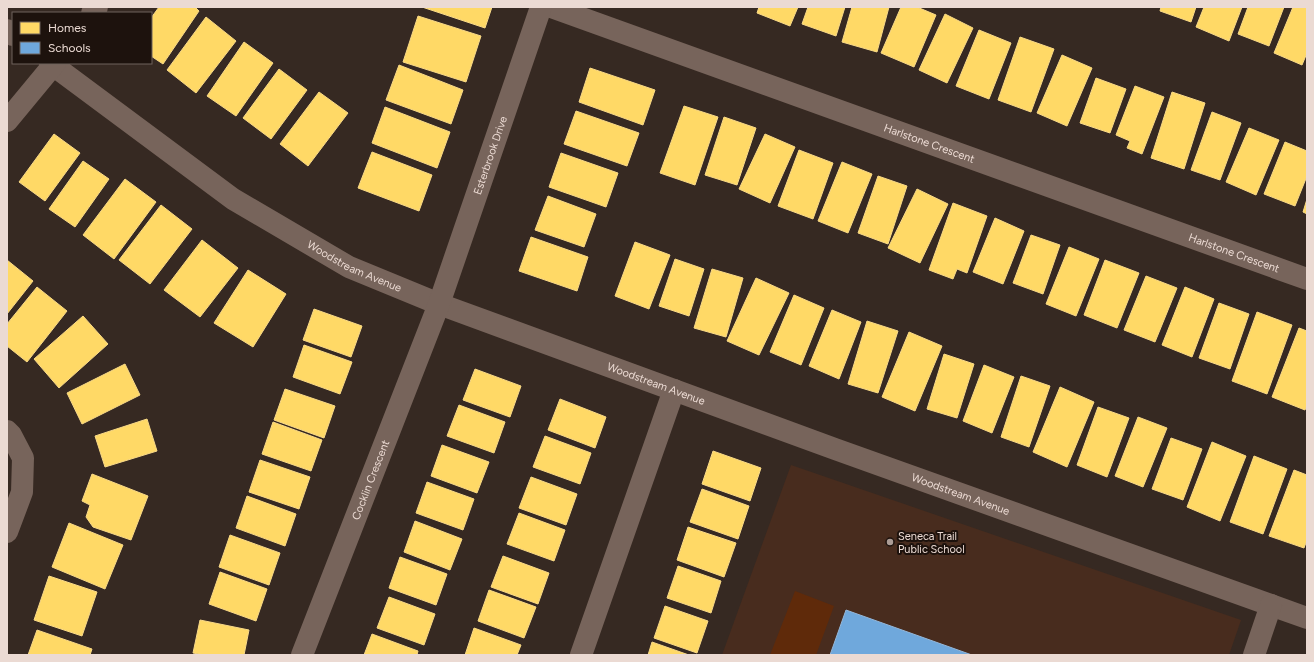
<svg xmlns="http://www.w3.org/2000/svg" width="1314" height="662" font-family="Figtree,sans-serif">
	<rect width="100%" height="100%" fill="#362922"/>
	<!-- built -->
	<path fill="#482c1e" d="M791,465L1241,620L1229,655H722Z"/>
	<!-- green -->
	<path fill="#5f2a0a" d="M795,591L834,606L816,655H770Z"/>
	<!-- homes -->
	<g fill="#ffd966" stroke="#f9d987">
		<path d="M159,7H195L199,11L163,64L151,56V18Z"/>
		<path d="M422,7H492L485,28Z"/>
		<path d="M759,7H798L790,26L757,13Z"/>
		<path d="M808,7H845L836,36L802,24Z"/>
		<path d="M852,7H889L877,52L842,42Z"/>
		<path d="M901,7H917L936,15L914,67L881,53Z"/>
		<path d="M1161,7H1196L1191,22L1160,11Z"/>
		<path d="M1204,7H1242L1229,41L1196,27Z"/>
		<path d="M1248,7H1284L1269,46L1238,34Z"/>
		<path d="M1293,7H1307V53L1302,65L1274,53Z"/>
		<path d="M945,14L973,28L947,83L919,70Z"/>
		<path d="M418,16L481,36L466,82L403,62Z"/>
		<path d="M206,17L236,41L196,93L167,70Z"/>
		<path d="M979,30L1011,43L989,99L956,86Z"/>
		<path d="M1020,37L1054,49L1031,112L998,100Z"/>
		<path d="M244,42L273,63L236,116L207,96Z"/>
		<path d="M1062,55L1092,68L1067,126L1037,113Z"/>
		<path d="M399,65L463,90L451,124L386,100Z"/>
		<path d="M590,68L655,90L643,125L579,102Z"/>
		<path d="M279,69L307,90L271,139L243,118Z"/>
		<path d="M1096,78L1126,89L1110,133L1080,123Z"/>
		<path d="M1135,86L1164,97L1142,154L1127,148L1130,141L1116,135Z"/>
		<path d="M319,92L348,113L308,166L280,144Z"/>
		<path d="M1172,92L1205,103L1184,169L1151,158Z"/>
		<path d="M684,106L718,117L695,185L660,173Z"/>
		<path d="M385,107L450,132L437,168L372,143Z"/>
		<path d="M576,111L639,133L627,166L564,144Z"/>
		<path d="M1212,112L1241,123L1220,180L1191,170Z"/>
		<path d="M724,117L756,128L737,185L705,175Z"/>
		<path d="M1249,128L1279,140L1256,195L1226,182Z"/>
		<path d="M54,134L80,153L45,201L19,182Z"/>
		<path d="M765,134L795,147L770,203L739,189Z"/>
		<path d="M1285,142L1307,151V176L1295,206L1264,194Z"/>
		<path d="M799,150L833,163L813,219L778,206Z"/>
		<path d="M372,152L432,175L419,211L358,188Z"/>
		<path d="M561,153L618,173L606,207L549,187Z"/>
		<path d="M83,161L109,179L75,227L49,209Z"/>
		<path d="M842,162L872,174L848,233L818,221Z"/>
		<path d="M878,176L907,186L888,244L858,233Z"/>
		<path d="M125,179L156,202L114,259L83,235Z"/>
		<path d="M917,189L948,204L920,263L888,248Z"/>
		<path d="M548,196L596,214L584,247L535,230Z"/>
		<path d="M1307,199V214L1303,212Z"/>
		<path d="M953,203L987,216L967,273L957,269L953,279L929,270Z"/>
		<path d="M161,205L192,229L150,284L119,260Z"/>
		<path d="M995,218L1024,231L1003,284L973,272Z"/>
		<path d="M1031,235L1060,245L1043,294L1013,283Z"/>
		<path d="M531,237L588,257L577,291L519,271Z"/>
		<path d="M202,240L238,268L200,317L164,290Z"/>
		<path d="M635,242L670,255L649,309L615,296Z"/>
		<path d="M1069,247L1099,259L1076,316L1046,304Z"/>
		<path d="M675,259L704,269L689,316L659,306Z"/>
		<path d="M7,260L33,281L7,314Z"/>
		<path d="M1105,260L1139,273L1117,328L1084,315Z"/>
		<path d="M712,269L743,278L726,337L694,328Z"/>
		<path d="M248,270L286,294L253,347L214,323Z"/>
		<path d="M1146,276L1177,288L1155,342L1124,330Z"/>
		<path d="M756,278L789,293L759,355L727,341Z"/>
		<path d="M37,287L67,311L27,362L7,346V324Z"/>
		<path d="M1185,287L1214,299L1192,357L1162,345Z"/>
		<path d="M794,295L824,308L801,365L770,352Z"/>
		<path d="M1219,303L1249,314L1230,369L1199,358Z"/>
		<path d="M314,309L362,326L351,357L303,340Z"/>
		<path d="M832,310L861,322L839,379L809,366Z"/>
		<path d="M1257,312L1292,325L1267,394L1232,381Z"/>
		<path d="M83,316L108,344L59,388L34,359Z"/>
		<path d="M867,321L898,331L878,393L848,384Z"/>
		<path d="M1299,328L1307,331V405L1305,410L1272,397Z"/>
		<path d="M909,332L942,346L915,411L882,397Z"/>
		<path d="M304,345L352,362L340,394L293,377Z"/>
		<path d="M944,354L974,364L957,418L927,409Z"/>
		<path d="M125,364L140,395L82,424L67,393Z"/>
		<path d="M984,365L1014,377L992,433L963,421Z"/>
		<path d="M475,369L521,386L510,417L463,400Z"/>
		<path d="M1021,376L1050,386L1029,447L1001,437Z"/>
		<path d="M1060,387L1094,402L1067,467L1033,452Z"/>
		<path d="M285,389L335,406L324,438L274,420Z"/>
		<path d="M560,399L606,417L595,448L548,430Z"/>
		<path d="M459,405L505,422L494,453L447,436Z"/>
		<path d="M1098,407L1129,418L1107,477L1077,465Z"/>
		<path d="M1138,417L1167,428L1143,487L1115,476Z"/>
		<path d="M147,419L157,451L105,467L95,436Z"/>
		<path d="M273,422L322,440L311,471L262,454Z"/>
		<path d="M545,436L591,453L580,484L533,467Z"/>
		<path d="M1171,438L1202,449L1183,500L1152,489Z"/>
		<path d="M1212,442L1246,456L1220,521L1187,507Z"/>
		<path d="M442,445L489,462L477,493L431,476Z"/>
		<path d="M713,451L761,468L750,501L702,484Z"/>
		<path d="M1254,456L1287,469L1263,534L1230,522Z"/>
		<path d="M260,460L310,477L299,509L249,492Z"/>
		<path d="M1294,470L1307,475V540L1304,548L1269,536Z"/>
		<path d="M92,474L148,496L131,540L93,527L86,517L90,505L82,501Z"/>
		<path d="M531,477L577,494L566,525L519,508Z"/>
		<path d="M427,482L474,499L463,530L416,513Z"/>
		<path d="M702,489L749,506L738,539L690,522Z"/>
		<path d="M247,496L296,514L285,546L236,528Z"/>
		<path d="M519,513L565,530L554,561L507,544Z"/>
		<path d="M415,521L462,539L450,570L404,552Z"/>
		<path d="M69,523L123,545L105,589L52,567Z"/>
		<path d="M688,527L736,543L724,577L677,560Z"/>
		<path d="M230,535L280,553L269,585L219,567Z"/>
		<path d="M503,556L549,573L538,604L491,587Z"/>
		<path d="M400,557L447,574L436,605L389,588Z"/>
		<path d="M678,566L721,581L711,613L667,598Z"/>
		<path d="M220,572L267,589L256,621L209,604Z"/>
		<path d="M49,576L97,592L82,636L34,620Z"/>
		<path d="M489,590L536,607L524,638L478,621Z"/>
		<path d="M389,597L435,614L424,645L377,628Z"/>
		<path d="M665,606L708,621L697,653L654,638Z"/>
		<path d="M200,620L249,630L244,655H204L193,653Z"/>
		<path d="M474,628L521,645L517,655H465Z"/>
		<path d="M37,630L92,649L90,655H28Z"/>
		<path d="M372,634L418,651L417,655H364Z"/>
		<path d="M652,642L689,655H648Z"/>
	</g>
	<!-- schools -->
	<path fill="#6fa8dc" stroke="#94b7d9" d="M846,610L972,655H830Z"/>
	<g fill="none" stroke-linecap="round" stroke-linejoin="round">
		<!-- minor -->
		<g stroke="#77645b" stroke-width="22">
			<path id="s1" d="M551,7L1307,279"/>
			<path d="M92,13L97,7"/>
			<path d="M7,30L13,35"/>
			<path id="s2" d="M50,63L233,199L349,267L439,304L835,449L1307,618"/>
			<path d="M7,121L55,63"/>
			<path d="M7,431L11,435L23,458L22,492L7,532"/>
			<path id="s3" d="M302,655L439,304L541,7"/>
			<path d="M581,655L674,390"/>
			<path d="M1254,655L1271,605"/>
		</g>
	</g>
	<!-- markers -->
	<circle fill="#ac9c95" stroke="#1d120d" stroke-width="1.5" cx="890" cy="542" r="4"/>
	<g text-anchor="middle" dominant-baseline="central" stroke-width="4" stroke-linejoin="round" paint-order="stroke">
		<!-- street labels -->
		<g font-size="11" fill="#ebdad3" stroke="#1d120d">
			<text stroke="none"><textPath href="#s1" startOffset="402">Harlstone Crescent</textPath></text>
			<text stroke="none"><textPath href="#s3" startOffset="534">Esterbrook Drive</textPath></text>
			<text stroke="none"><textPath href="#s1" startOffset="726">Harlstone Crescent</textPath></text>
			<text stroke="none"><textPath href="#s2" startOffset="367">Woodstream Avenue</textPath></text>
			<text stroke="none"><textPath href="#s2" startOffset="691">Woodstream Avenue</textPath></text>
			<text stroke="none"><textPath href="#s3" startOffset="188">Cocklin Crescent</textPath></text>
			<text stroke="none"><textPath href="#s2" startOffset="1015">Woodstream Avenue</textPath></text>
		</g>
		<!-- poi labels -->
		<g font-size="11" fill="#ebdad3" stroke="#1d120d" text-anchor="start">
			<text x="898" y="536">Seneca Trail<tspan x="898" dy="13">Public School</tspan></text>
		</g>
	</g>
	<!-- border -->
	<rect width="1314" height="662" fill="none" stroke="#ebdad3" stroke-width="16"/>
	<!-- legend -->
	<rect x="12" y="12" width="140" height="52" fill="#1d120d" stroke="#6f625c"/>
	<rect x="20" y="22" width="20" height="12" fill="#ffd966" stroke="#6f625c"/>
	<text x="48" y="32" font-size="12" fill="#ebdad3">Homes</text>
	<rect x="20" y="42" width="20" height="12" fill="#6fa8dc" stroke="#6f625c"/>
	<text x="48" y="52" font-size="12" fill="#ebdad3">Schools</text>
</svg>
